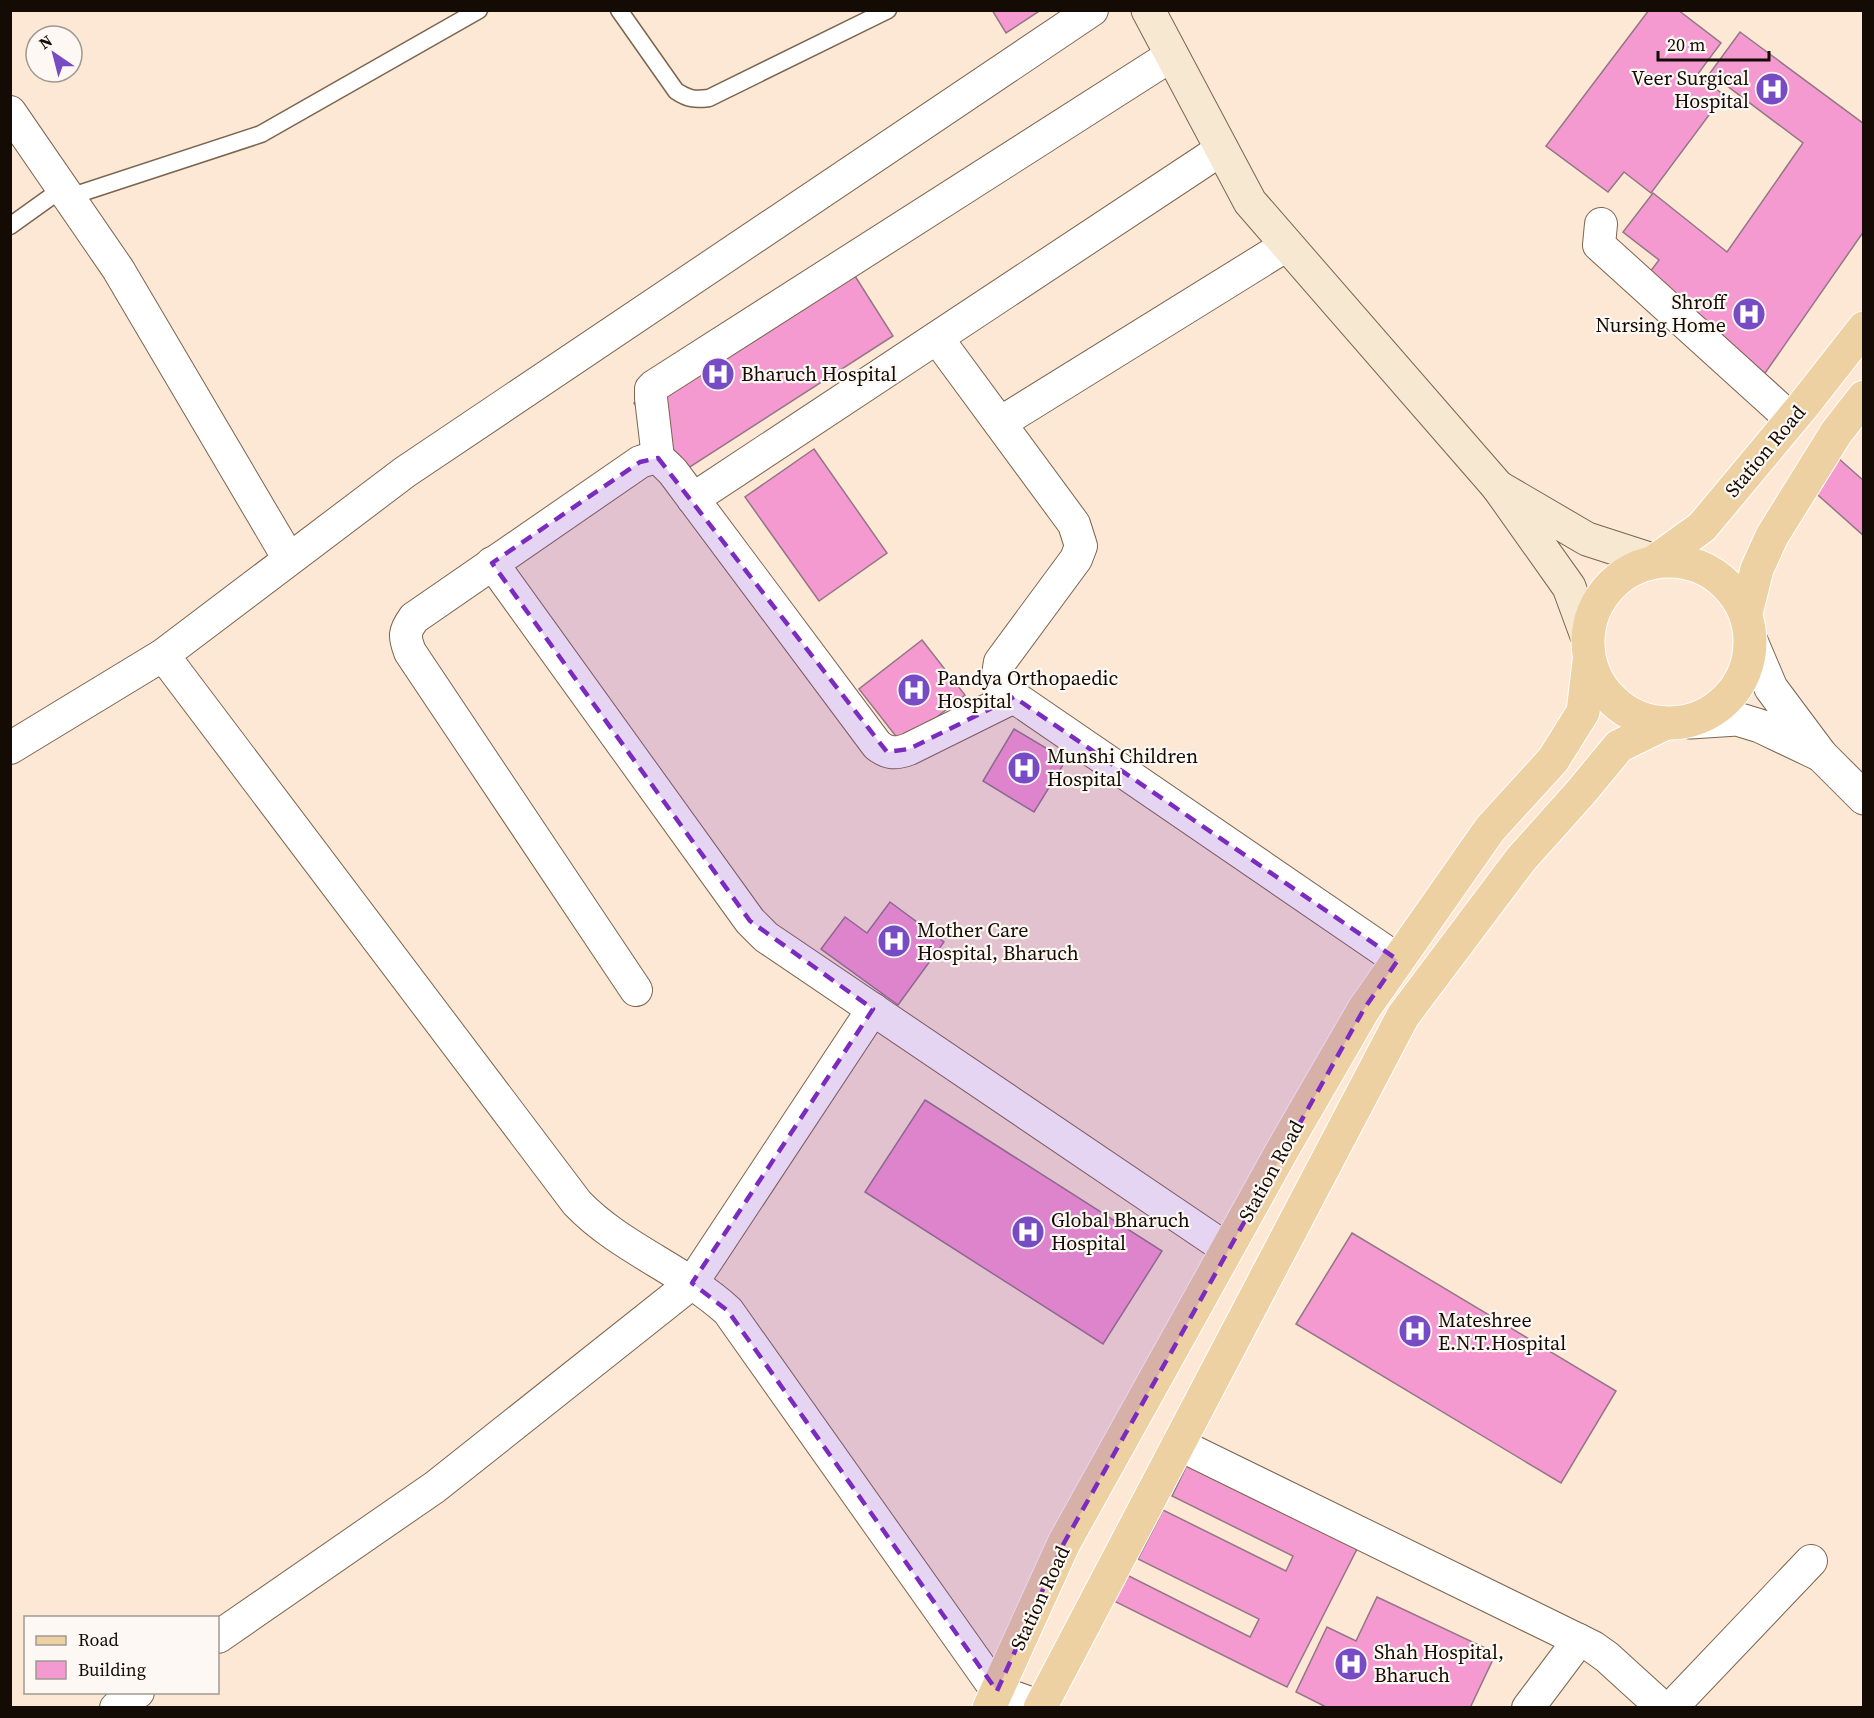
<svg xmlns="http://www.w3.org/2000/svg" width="1874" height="1718" font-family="'Source Serif 4',serif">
	<rect width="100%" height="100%" fill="#fce8d4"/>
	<!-- building -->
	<g fill="#f59ad1" stroke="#937686" stroke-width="1.5">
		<path d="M992,10H1041L1006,33Z"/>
		<path d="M1649,10H1678L1721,43L1697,75L1724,95L1651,193L1624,172L1608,192L1546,146Z"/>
		<path d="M1740,32L1864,124V231L1763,376L1647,276L1659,260L1623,232L1653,193L1727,252L1803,143L1710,73Z"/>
		<path d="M848,265L893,336L679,474L634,403Z"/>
		<path d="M814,449L887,553L819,601L745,497Z"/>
		<path d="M1838,458L1864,481V536L1810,488Z"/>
		<path d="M922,640L965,695L902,744L859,689Z"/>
		<path d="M1014,729L1066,760L1034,812L983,781Z"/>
		<path d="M890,902L944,942L898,1005L821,949L845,917L867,933Z"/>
		<path d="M925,1100L1162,1251L1103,1344L865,1192Z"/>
		<path d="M1352,1233L1616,1391L1561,1483L1296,1324Z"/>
		<path d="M1189,1461L1359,1545L1287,1687L1114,1601L1127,1575L1250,1637L1259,1619L1138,1559L1163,1510L1286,1571L1293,1556L1172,1496Z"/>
		<path d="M1377,1597L1496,1653L1470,1708H1328L1296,1692L1327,1627L1356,1641Z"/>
	</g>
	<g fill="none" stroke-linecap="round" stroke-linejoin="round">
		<defs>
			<g id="service">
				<path d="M619,10L676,91C688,99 695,100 709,98L888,10"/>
				<path d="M69,197L261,134L479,10"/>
				<path d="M10,226L63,188"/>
			</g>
			<g id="minor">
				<path d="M10,112L118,269L289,559"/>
				<path d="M1601,224L1599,245L1791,419"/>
				<path d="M937,338L1074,524L1081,546L1076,559L1000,662C996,680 1000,686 1014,697L1398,960"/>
				<path d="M1000,423L1287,245"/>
				<path d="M658,458L651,398V389L654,386L1172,55"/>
				<path d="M693,499L1222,149"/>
				<path d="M492,563L750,921L766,937L1227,1249"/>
				<path d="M163,655L577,1203C620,1248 682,1269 728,1311L997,1691L1041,1707"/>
				<path d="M10,748L163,655L405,472L1092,10"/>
				<path d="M636,990L410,652C404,636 404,632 414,618L640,462C658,455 660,459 673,472L877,745C888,754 896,754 909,749L1014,697"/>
				<path d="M1178,1444L1593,1647L1607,1657L1663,1708"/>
				<path d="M218,1637L435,1487L692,1283L873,1009"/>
				<path d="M116,1708L138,1692"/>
				<path d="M1528,1708L1579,1640"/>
				<path d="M1671,1708L1811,1561"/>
			</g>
			<g id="tertiary">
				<path d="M1690,722L1737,719L1760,726L1821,755L1771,688L1751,641"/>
				<path d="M1821,755L1864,798"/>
			</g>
			<g id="secondary">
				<path d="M1148,10L1250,202L1498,487"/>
				<path d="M1587,636L1569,587L1498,487L1587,539L1655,561"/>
			</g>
			<g id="primary">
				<circle cx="1669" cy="642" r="81"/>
				<path d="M1655,561L1702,527L1802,407L1864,328"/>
				<path d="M1746,613L1757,569L1772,536L1836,433L1864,397"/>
				<path d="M989,1708L1064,1543L1283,1149L1364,1009L1490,829L1553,760L1583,712L1589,662"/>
				<path d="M1040,1708L1403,1016L1521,859L1581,792L1619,746L1664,724"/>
			</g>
		</defs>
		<!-- service casing -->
		<use href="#service" stroke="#7b654f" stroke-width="19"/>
		<!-- minor casing -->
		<use href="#minor" stroke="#7b654f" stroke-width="34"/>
		<!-- tertiary casing -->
		<use href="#tertiary" stroke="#7b654f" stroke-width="35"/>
		<!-- secondary casing -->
		<use href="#secondary" stroke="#7b654f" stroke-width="35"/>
		<!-- primary casing -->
		<use href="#primary" stroke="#fff" stroke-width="35"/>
		<!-- service -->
		<use href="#service" stroke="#fff" stroke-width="16"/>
		<!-- minor -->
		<use href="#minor" stroke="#fff" stroke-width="32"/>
		<!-- tertiary -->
		<use href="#tertiary" stroke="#fff" stroke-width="33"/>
		<!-- secondary -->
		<use href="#secondary" stroke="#f6e8d1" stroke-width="33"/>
		<!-- primary -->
		<use href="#primary" stroke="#eed1a3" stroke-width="33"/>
	</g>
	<!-- marked area -->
	<path fill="#7b2cbf" fill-opacity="0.2" stroke="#7b2cbf" stroke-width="4.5" stroke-dasharray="12 8" stroke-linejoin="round" d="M658,458L887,752L909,749L1014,697L1398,960L1364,1009L1064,1543L997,1691L728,1311L692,1283L873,1009L750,921L492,563L640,462Z"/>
	<!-- icons -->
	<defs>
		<symbol id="hospital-disc" viewBox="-11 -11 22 22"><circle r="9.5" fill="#764bc4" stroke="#fdf8f3"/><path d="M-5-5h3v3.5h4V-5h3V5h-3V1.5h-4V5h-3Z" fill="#fff"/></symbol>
	</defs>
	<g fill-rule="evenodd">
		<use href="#hospital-disc" x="1753" y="70" width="38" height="38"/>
		<use href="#hospital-disc" x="1730" y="295" width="38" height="38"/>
		<use href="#hospital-disc" x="699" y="355" width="38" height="38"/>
		<use href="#hospital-disc" x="895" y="671" width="38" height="38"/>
		<use href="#hospital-disc" x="1005" y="749" width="38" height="38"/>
		<use href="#hospital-disc" x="875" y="922" width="38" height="38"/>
		<use href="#hospital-disc" x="1009" y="1213" width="38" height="38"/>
		<use href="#hospital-disc" x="1396" y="1312" width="38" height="38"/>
		<use href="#hospital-disc" x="1332" y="1645" width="38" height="38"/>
	</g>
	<g text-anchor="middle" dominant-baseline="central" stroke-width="4.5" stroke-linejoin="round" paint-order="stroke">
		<!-- poi labels -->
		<g font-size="20" fill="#130b04" stroke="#fdf8f3" text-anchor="start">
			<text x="1749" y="78" text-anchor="end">Veer Surgical<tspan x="1749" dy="23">Hospital</tspan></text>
			<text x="1726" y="302" text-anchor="end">Shroff<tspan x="1726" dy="23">Nursing Home</tspan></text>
			<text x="741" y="374">Bharuch Hospital</text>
			<text x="937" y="678">Pandya Orthopaedic<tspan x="937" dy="23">Hospital</tspan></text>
			<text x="1047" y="756">Munshi Children<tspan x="1047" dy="23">Hospital</tspan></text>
			<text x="917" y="930">Mother Care<tspan x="917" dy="23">Hospital, Bharuch</tspan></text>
			<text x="1051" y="1220">Global Bharuch<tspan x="1051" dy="23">Hospital</tspan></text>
			<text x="1438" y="1320">Mateshree<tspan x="1438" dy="23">E.N.T.Hospital</tspan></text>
			<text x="1374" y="1652">Shah Hospital,<tspan x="1374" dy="23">Bharuch</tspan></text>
		</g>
		<!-- street labels -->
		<g font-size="20" fill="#130b04" stroke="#fdf8f3">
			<text transform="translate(1765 451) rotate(-50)">Station Road</text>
			<text transform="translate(1271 1171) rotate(-61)">Station Road</text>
			<text transform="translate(1040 1598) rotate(-65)">Station Road</text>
		</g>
	</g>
	<!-- border -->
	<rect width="1874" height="1718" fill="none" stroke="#130b04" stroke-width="24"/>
	<!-- legend -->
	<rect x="24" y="1616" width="195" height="78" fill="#fdf8f3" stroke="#9f9993" stroke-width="1.5"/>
	<rect x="36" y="1636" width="30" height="9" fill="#eed1a3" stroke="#9f9993" stroke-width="1.5"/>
	<text x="78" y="1646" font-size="18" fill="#130b04">Road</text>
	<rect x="36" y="1661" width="30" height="18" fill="#f59ad1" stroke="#9f9993" stroke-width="1.5"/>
	<text x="78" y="1676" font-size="18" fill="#130b04">Building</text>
	<!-- north arrow -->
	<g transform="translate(54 54) rotate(325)"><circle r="28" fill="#fdf8f3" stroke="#9f9993" stroke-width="1.5"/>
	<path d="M0-4.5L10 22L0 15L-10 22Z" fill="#764bc4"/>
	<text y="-9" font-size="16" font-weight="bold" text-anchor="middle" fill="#130b04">N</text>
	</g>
	<!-- scale -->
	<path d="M1658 51v9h111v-9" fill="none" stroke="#130b04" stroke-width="3"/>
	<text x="1667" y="51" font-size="18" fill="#130b04" stroke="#fdf8f3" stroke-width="4.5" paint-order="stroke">20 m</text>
</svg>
